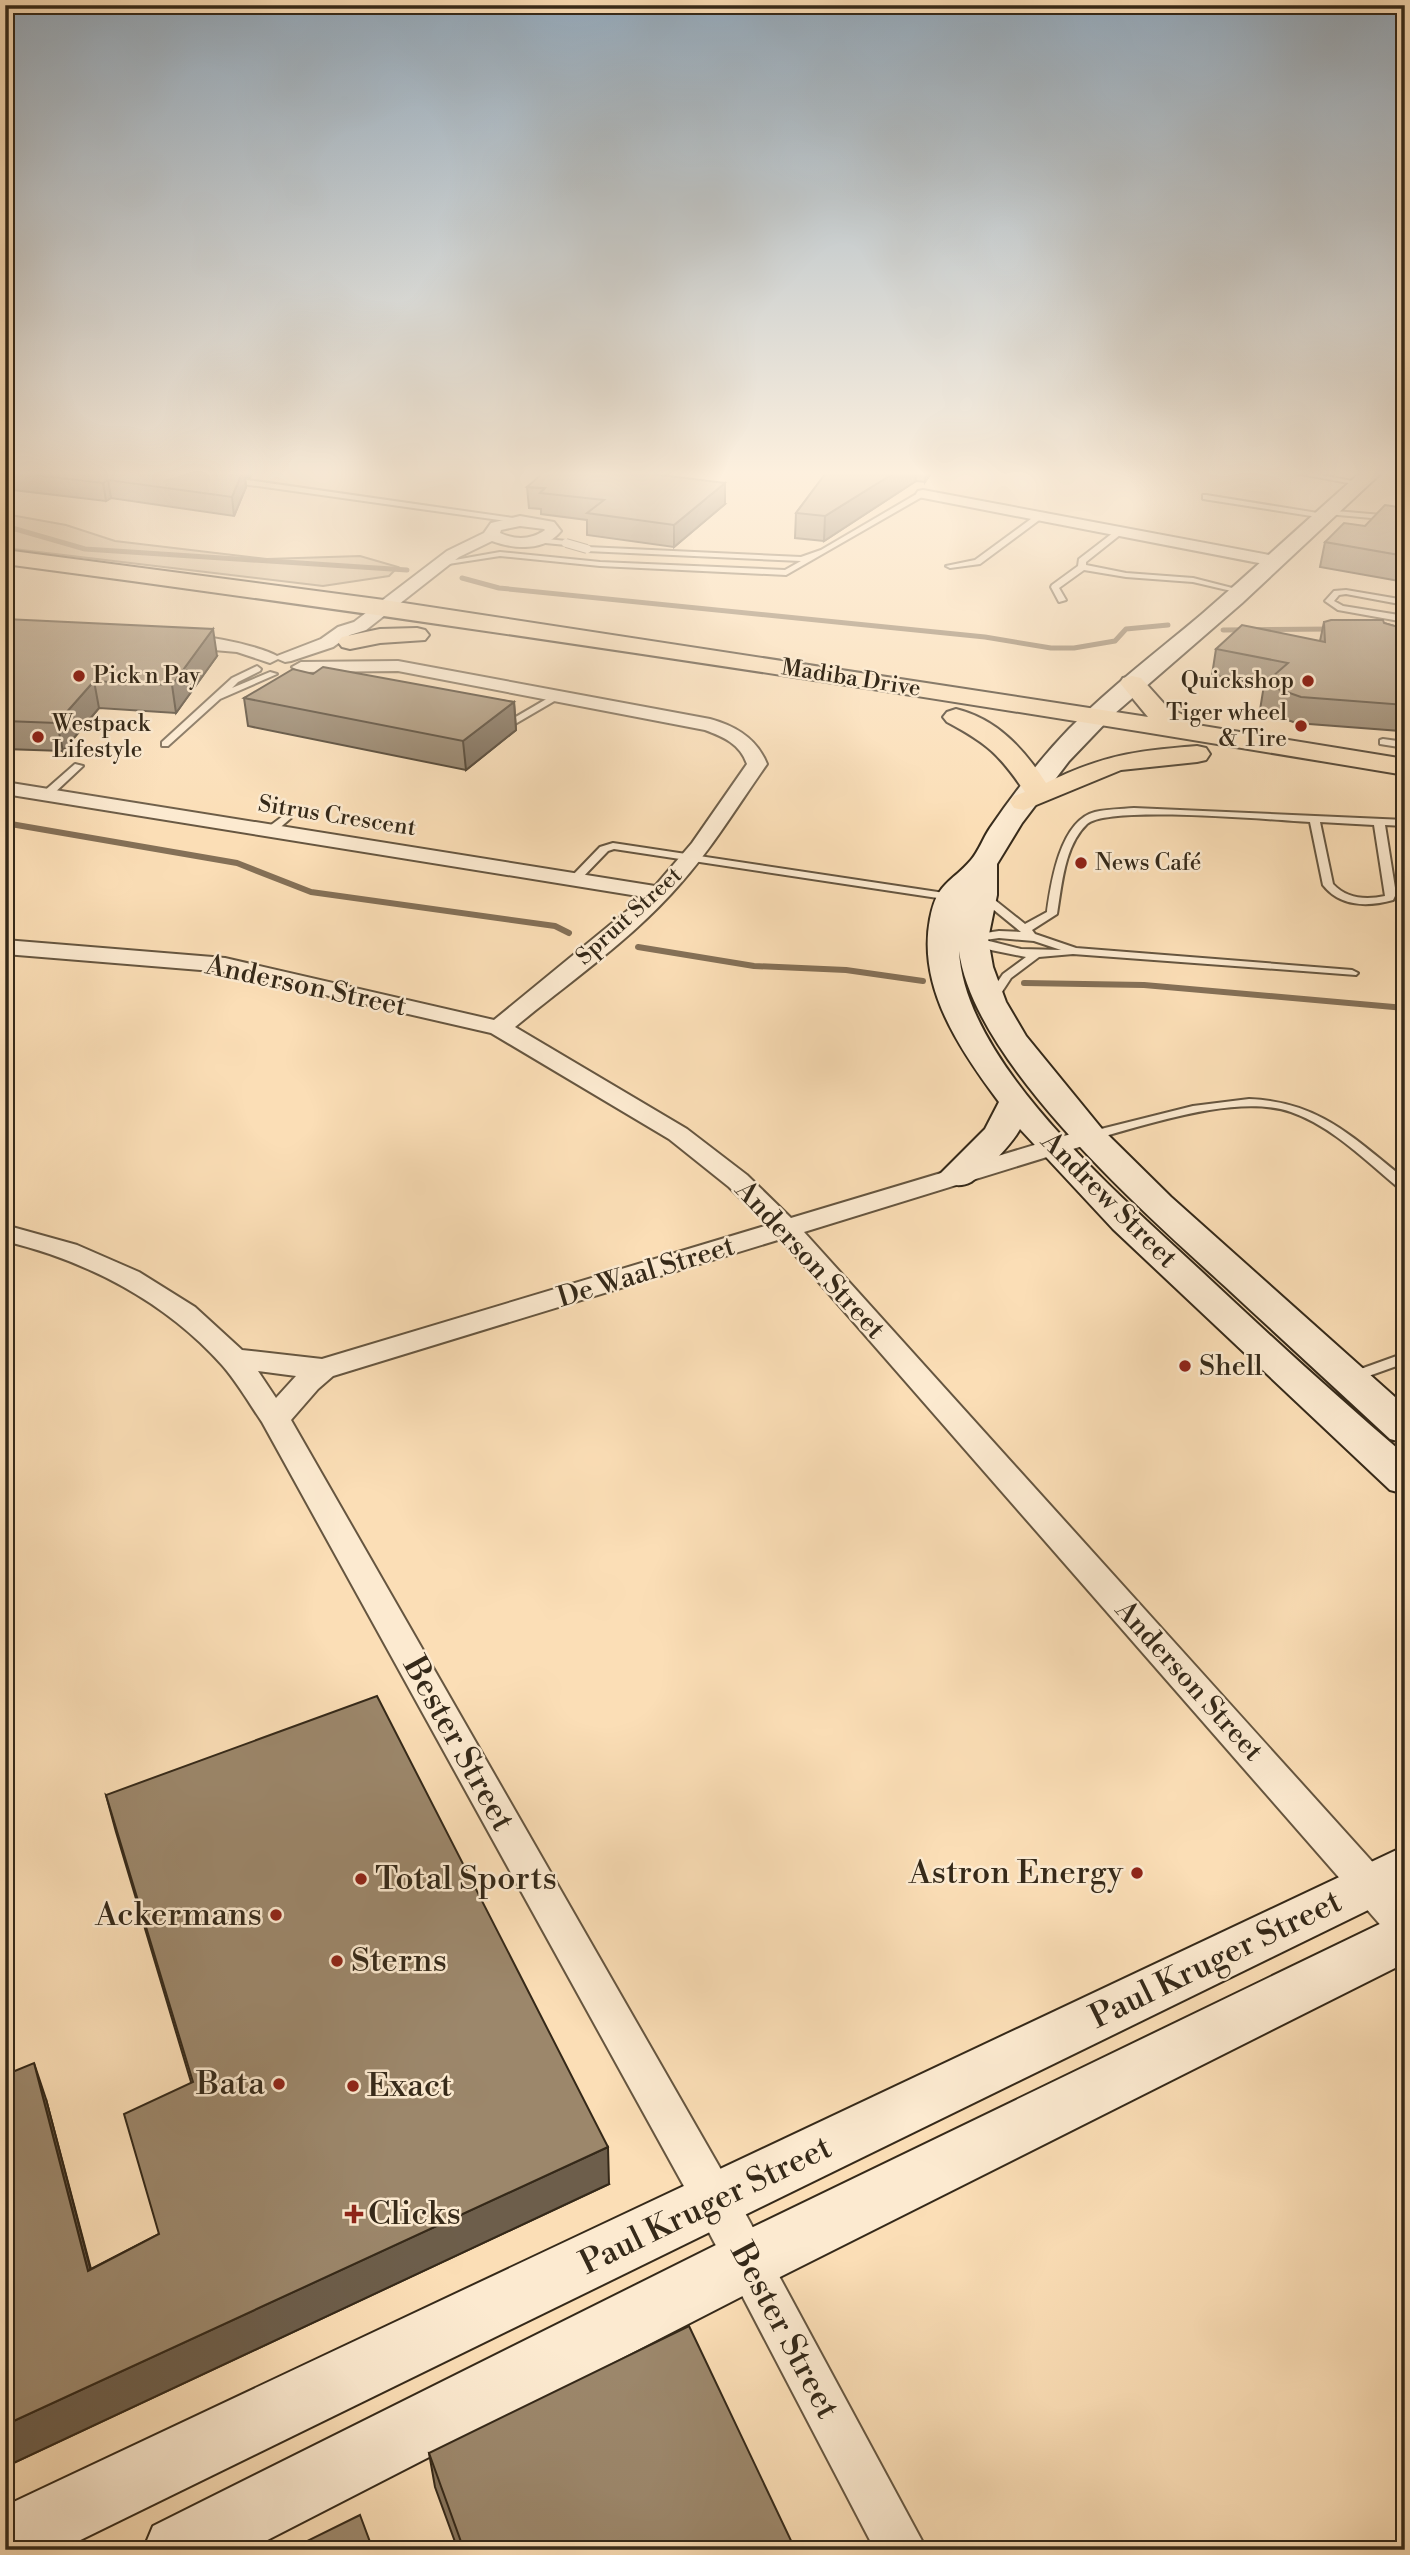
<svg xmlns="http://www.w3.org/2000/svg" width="1410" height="2555" font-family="'Libre Bodoni',serif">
	<rect width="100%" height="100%" fill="#fbdeb6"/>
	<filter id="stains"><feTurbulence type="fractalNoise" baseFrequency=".00286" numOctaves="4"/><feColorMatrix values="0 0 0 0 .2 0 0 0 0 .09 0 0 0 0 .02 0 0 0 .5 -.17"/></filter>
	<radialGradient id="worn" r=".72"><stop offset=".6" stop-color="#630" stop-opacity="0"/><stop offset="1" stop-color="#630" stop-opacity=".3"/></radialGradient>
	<!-- green -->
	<path fill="#d9bf9b" stroke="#87745a" stroke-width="2" d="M5,514L66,525L115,541L267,559L360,556L398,567L389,576L323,586L5,548Z"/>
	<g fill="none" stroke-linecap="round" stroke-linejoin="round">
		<!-- stream-far1 -->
		<g stroke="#847057" stroke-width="5">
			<path d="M5,526L85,549L407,570"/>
			<path d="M462,578L499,588L985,637L1051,648H1074L1115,641L1126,629L1168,625"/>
			<path d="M1223,630L1333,629"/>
		</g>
		<!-- stream -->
		<g stroke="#847057" stroke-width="6">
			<path d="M5,823L237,863L311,892L555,926L569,933"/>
			<path d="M638,947L754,966L846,970L923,981"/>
			<path d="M1024,983L1144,985L1405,1008"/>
		</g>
		<defs>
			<g id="lane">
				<path d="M199,473L520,519L524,521L520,523L200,478L196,476Z"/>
				<path d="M1295,473H1310L1363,483L1359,485Z"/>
				<path d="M920,492L927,494L786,575L600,566L500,556L442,565L438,563L500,552L600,562L785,570L801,561L587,551L583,549L587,547L801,557L821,550Z"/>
				<path d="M1206,495L1324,514L1328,516L1324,518L1203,499V495Z"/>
				<path d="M1324,510L1405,517V521L1327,514H1324Z"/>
				<path d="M1039,513L1046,515L980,564L950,568L946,566L975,560Z"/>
				<path d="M1118,529L1125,531L1086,562V565L1126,573L1193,578L1244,591L1240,593L1193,582L1126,577L1084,570L1059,588L1066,600L1059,602L1051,587L1052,585L1078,566L1079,559Z"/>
				<path d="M538,538L566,541L570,543L566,545L535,542L534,540Z"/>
				<path d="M1346,590L1405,600V605L1346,594L1339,595L1334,601L1343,606L1405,616V622L1338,610L1325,601L1334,591Z"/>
				<path d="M257,666L261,669L260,671L238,682L232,688L270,672L277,674L220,699L168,746H162V742L232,678Z"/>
				<path d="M555,694L563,696L515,724L507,722Z"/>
				<path d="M1383,739L1405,742V748L1380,744V740Z"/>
				<path d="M75,764L83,766L50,797H42V793Z"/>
				<path d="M1134,808L1405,820V826L1385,825L1396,894L1393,900C1368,907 1340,907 1323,885L1310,822C1273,820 1109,805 1087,824C1064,846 1062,885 1057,914L1032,930L1035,934L1076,948L1352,970L1358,973L1356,975L1073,954L1039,957L1011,978L994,1004H986L984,1002L1003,974L1026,957L991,950L968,940V936L972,935L999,931L1021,932L978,897V893H986L1025,924L1047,912C1051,883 1060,821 1095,812C1107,809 1121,809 1134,808ZM1320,822L1374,825L1385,896C1366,900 1347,899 1333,884ZM999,938L1034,941L1061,950L1021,949L985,940Z"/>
				<path d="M287,813L292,816L291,818L275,832H267V828Z"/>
				<path d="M613,843L951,894L956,897L951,900L614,849L608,851L579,881H571V877L600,847Z"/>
				<path d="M1249,1099C1320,1102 1352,1137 1405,1179V1190L1400,1189C1367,1162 1332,1126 1291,1112C1235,1093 1145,1126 1090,1140L1084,1136L1085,1133L1193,1106Z"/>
				<path d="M1405,1353V1363L1349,1383L1342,1378L1344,1375Z"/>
			</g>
			<g id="street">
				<path d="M923,490L1274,556L1282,561L1274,566L918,497L916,494L918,491Z"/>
				<path d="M520,516L554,522L561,531C544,552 514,549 492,541L459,557L366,630L350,635L333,647L291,661L285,662L278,659L270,663L237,652L179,647L170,642C184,627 260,646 277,656L321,639L338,627L354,622L447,551L484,533L491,523ZM520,526L544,529L545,530C531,540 515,540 500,533L501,530Z"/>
				<path d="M398,661L710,719C736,726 757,739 767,764C736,808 708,855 671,894C625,944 567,984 515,1027L687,1129L747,1175L791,1218L1081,1131L1090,1128L1099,1131L1103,1136L1099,1141L804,1232L1405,1898V1941L1391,1937L781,1239L333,1376L318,1389L291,1420L731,2187L927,2550H875L701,2217L262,1422C249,1403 237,1382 222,1365C165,1301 87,1261 5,1241V1225L77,1245L139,1272L195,1307L242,1350L322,1359L768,1225L729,1187L669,1139L491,1033L225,972L5,954V940L225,958L494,1020L644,897L5,794V782L655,886L692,843L747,764C740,744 724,737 705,730L398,671L301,672L292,667L301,662ZM258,1371L296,1376L276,1398Z"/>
			</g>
			<g id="secondary">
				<path d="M1360,473H1381L1242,603L1114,714L1069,761L1022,823L997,864V895L988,939L993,967L1006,1002L1026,1036L1102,1129L1171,1197L1405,1406V1443L1390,1439C1337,1390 1283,1340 1230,1291C1147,1215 974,1064 959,951C965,1065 1121,1196 1200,1270C1267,1333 1335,1395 1405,1455V1494L1390,1490L1113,1229L1020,1129C1012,1144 985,1172 971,1182C962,1187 953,1185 944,1183L939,1175L985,1129L999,1102C960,1050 917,987 930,919C937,882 950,884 971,860C979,851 983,838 990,828C1014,793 1040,759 1069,729C1110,687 1157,652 1202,614C1255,568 1307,520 1360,473Z"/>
				<path d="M1405,1846V1892L60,2550H5V2506Z"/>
				<path d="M1405,1914V1963L768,2283L248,2550H143L153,2526L724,2241L1386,1921Z"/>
			</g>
			<g id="primary">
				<path d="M5,550L384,600L1148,717L1120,683L1123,678L1132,676L1141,678L1167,707L1193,720L1197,725L1405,759V775C939,697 473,626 5,564Z"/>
				<path d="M417,628L425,630L429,635L425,640L380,643L350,649L342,647L338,642L342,637L380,629Z"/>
				<path d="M956,709C997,719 1024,749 1046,783C1104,755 1134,751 1197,746L1206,748L1210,754L1206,760L1197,762L1121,770L1024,810L1014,808L1010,802L1014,796L1025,792C999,754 988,744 947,722L943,717L947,712Z"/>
			</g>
		</defs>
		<!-- lane casing -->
		<use href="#lane" stroke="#665640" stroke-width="4"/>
		<!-- street casing -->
		<use href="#street" stroke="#665640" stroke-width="4"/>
		<!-- secondary casing -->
		<use href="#secondary" stroke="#352919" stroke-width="4"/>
		<!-- primary casing -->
		<use href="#primary" stroke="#352919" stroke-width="4"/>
		<!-- lane -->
		<use href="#lane" fill="#fcead0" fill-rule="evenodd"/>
		<!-- street -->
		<use href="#street" fill="#fcead0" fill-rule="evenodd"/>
		<!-- secondary -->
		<use href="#secondary" fill="#fcead0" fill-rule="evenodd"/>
		<!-- primary -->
		<use href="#primary" fill="#fbdeb6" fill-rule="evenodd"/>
		<defs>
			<path id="lane-bridge" d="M566,543L587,549"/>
		</defs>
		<!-- lane-bridge casing -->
		<use href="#lane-bridge" stroke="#665640" stroke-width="10" stroke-linecap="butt"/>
		<!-- lane-bridge -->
		<use href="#lane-bridge" stroke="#fcead0" stroke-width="8"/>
	</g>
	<!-- wall -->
	<g fill="#86745c" stroke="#352919" stroke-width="2">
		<path d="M5,473H252L250,478L245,477L246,487L234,516L111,498L106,501L5,489Z"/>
		<path d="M826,473H931L925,482L916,481L824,541L795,538L796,513Z"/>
		<path d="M527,487L725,504L674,547L587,535V520L541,514V509L529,508Z"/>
		<path d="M1405,508V582L1320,567L1325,542L1365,526Z"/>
		<path d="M5,619L217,656L176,713L99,708L63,751L5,749Z"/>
		<path d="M1324,622L1384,623L1405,629V740L1401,739L1400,731L1296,723L1260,710L1264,685L1212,675L1216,649L1320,641Z"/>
		<path d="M313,674L514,702L516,730L466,770L248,726L244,698Z"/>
		<path d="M106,1795L609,2184L5,2467L46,2099L91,2269L159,2234L191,2082L116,1832Z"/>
		<path d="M429,2453L795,2550H458L435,2487Z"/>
	</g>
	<!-- shaded-wall -->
	<g fill="#6d5e4b" stroke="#352919" stroke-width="2">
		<path d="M242,473H244L246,487L234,516L232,497Z"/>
		<path d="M894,473H916V481L824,541L825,516Z"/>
		<path d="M925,473H931L925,482Z"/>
		<path d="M108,480L111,498L106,501L103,483Z"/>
		<path d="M725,483V504L674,547V525Z"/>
		<path d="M213,629L217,656L176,713L172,685Z"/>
		<path d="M94,681L99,708L63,751L57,723Z"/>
		<path d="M514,702L516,730L466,770L463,741Z"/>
		<path d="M34,2063L46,2099L100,2306L88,2271Z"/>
		<path d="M608,2147L609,2184L5,2467V2425Z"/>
	</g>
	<!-- building -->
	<g fill="#9c876b" stroke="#352919" stroke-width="2">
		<path d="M18,473H242L232,497L108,480L103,483Z"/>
		<path d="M543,473H645L725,483L674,525L587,513L604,500L540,493L545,488L527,487Z"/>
		<path d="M826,473H894L825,516L796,513Z"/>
		<path d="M1385,505L1405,508V556L1325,542L1344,523L1365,526Z"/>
		<path d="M5,619L213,629L172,685L94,681L57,723L5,721Z"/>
		<path d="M1331,620H1383L1384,623L1405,629V705L1301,697L1264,684L1288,663L1216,649L1242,625L1325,642L1324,622Z"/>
		<path d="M323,667L514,702L463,741L244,698L293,669L313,674Z"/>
		<path d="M377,1696L608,2147L5,2425V2075L34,2063L88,2271L159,2234L124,2114L193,2082L106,1795Z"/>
		<path d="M689,2326L795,2549L464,2550L429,2453Z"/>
		<path d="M360,2515L373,2550H289Z"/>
	</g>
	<!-- sky -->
	<linearGradient id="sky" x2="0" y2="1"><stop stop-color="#95acbf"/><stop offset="0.57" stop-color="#fdf0de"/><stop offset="1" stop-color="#fdf0de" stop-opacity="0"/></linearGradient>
	<rect width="1410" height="830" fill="url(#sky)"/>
	<!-- markers -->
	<g fill="#8f2418" stroke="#fcead0" stroke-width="2.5">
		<circle cx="79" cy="676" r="7"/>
		<circle cx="1308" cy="681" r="7"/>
		<circle cx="1301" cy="726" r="7"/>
		<circle cx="38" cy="737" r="7"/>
		<circle cx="1081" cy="863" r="7"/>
		<circle cx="1185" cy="1366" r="7"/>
		<circle cx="1137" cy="1873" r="7"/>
		<circle cx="361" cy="1879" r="7"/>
		<circle cx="276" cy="1915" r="7"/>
		<circle cx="337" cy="1961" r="7"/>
		<circle cx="279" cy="2084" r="7"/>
		<circle cx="353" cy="2086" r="7"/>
		<path d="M350.5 2203.5h7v7h7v7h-7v7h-7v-7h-7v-7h7z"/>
	</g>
	<g text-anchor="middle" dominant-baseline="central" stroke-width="5" stroke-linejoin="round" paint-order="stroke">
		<!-- far-poi labels -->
		<g font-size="23" fill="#352919" stroke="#fcead0" text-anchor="start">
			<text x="93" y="676">Pick n Pay</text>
			<text x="1294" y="681" text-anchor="end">Quickshop</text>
			<text x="1287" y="713" text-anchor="end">Tiger wheel<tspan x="1287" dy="26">&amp; Tire</tspan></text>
			<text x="52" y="724">Westpack<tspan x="52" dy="26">Lifestyle</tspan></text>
			<text x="1095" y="863">News Café</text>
		</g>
		<!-- far-street labels -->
		<g font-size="23" fill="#352919" stroke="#fcead0">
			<text transform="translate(851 678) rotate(9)">Madiba Drive</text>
			<text transform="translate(337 816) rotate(9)">Sitrus Crescent</text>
			<text transform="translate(629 916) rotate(-42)">Spruit Street</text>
		</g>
		<!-- street labels -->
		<g font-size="28" fill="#352919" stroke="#fcead0">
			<text transform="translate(306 986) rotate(12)">Anderson Street</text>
			<text transform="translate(1109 1200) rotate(45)">Andrew Street</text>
			<text transform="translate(810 1260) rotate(47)">Anderson Street</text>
			<text transform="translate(646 1272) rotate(-17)">De Waal Street</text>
			<text transform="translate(1189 1681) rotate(48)">Anderson Street</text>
		</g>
		<!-- poi labels -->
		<g font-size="28" fill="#352919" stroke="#fcead0" text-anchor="start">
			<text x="1199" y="1366">Shell</text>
		</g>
		<!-- near-street labels -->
		<g font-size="33" fill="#352919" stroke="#fcead0">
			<text transform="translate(458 1744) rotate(61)">Bester Street</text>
			<text transform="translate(1216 1960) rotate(-26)">Paul Kruger Street</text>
			<text transform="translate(706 2206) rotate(-26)">Paul Kruger Street</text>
			<text transform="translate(784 2331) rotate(62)">Bester Street</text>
		</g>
		<!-- near-poi labels -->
		<g font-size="33" fill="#352919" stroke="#fcead0" text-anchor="start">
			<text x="1123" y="1873" text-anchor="end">Astron Energy</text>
			<text x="375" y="1879">Total Sports</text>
			<text x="262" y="1915" text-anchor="end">Ackermans</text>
			<text x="351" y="1961">Sterns</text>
			<text x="265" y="2084" text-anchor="end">Bata</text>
			<text x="367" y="2086">Exact</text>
			<text x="368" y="2214">Clicks</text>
		</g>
	</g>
	<!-- margin -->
	<rect width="1410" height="2555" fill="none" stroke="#fbdeb6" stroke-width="28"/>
	<rect x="7" y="7" width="1396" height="2541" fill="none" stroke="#352919" stroke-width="3.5"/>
	<rect x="14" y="14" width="1382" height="2527" fill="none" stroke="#352919" stroke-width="2"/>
	<rect width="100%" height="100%" filter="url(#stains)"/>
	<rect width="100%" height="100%" fill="url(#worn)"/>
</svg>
